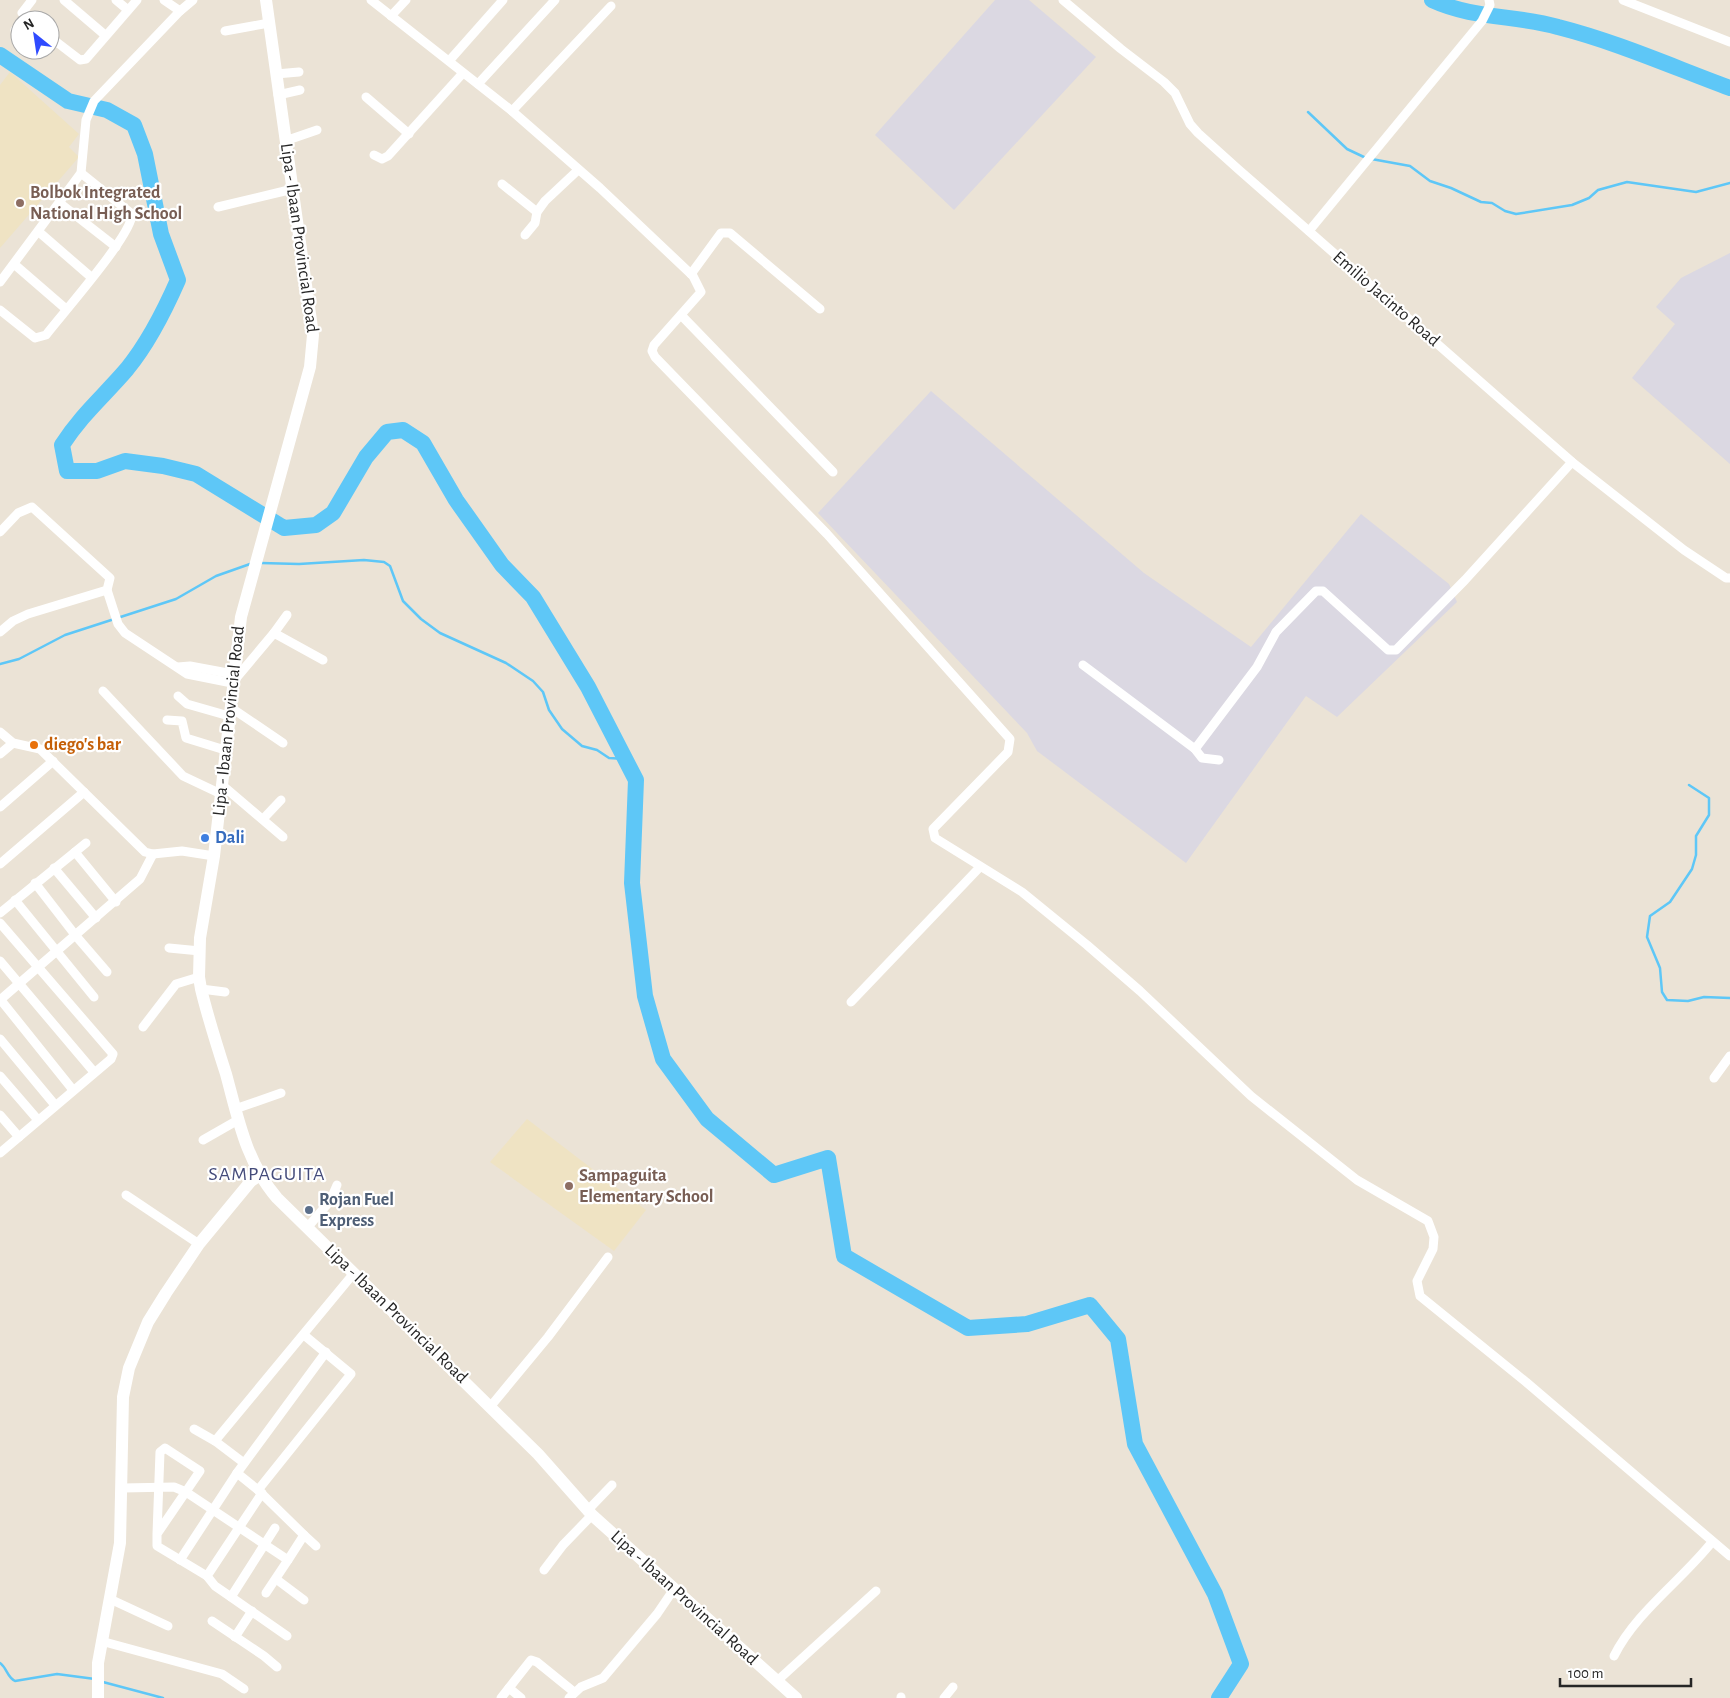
<svg xmlns="http://www.w3.org/2000/svg" width="1730" height="1698" font-family="'Alegreya Sans',sans-serif">
	<rect width="100%" height="100%" fill="#ebe3d6"/>
	<!-- industrial -->
	<g fill="#dbd8e2">
		<path d="M995,0H1029L1096,57L954,210L875,135Z"/>
		<path d="M1730,253V464L1632,378L1675,324L1656,307L1681,278Z"/>
		<path d="M931,391L1144,573L1251,647L1361,514L1449,584L1457,602L1337,717L1306,696L1186,863L1037,751L1027,733L818,513Z"/>
	</g>
	<!-- education -->
	<g fill="#efe3c3">
		<path d="M10,72L79,134L69,147L79,157L0,248V85Z"/>
		<path d="M527,1119L646,1210L614,1251L490,1162Z"/>
	</g>
	<g fill="none" stroke-linecap="round" stroke-linejoin="round">
		<!-- stream -->
		<g stroke="#5ec7f7" stroke-width="2.5">
			<path d="M1308,112L1347,149L1366,158L1410,166L1430,181L1451,188L1481,202L1492,203L1505,211L1516,214L1572,205L1589,198L1598,190L1627,182L1696,192L1730,183"/>
			<path d="M261,563L299,564L364,560L384,562L390,566L403,601L421,619L440,633L506,663L533,681L543,692L549,710L562,729L582,746L597,750L609,758L625,759"/>
			<path d="M0,664L19,659L65,635L176,599L216,576L250,564"/>
			<path d="M1689,785L1709,798V815L1696,836V855L1692,869L1670,902L1650,916L1647,937L1660,968L1662,992L1667,1000L1688,1001L1704,997L1730,998"/>
			<path d="M0,1663C7,1668 7,1677 15,1681L57,1674L95,1679"/>
			<path d="M103,1682L163,1698"/>
		</g>
		<!-- river -->
		<g stroke="#5ec7f7" stroke-width="16">
			<path d="M1432,0C1473,19 1516,15 1558,27C1617,42 1673,67 1730,88"/>
			<path d="M0,55L68,101L107,110L134,125L145,154L161,234L178,280C164,312 149,342 127,369C103,397 82,414 62,445L67,471H97L125,461L163,466L196,474L284,528L316,525L333,513L366,457L387,432L403,430L423,443L456,500L502,565L533,597L588,687L636,780L632,883L645,996L663,1059L707,1119L774,1175L828,1158L844,1256L968,1328L1027,1324L1090,1305L1118,1339L1135,1444L1215,1594L1241,1664L1219,1698"/>
		</g>
		<!-- street -->
		<g stroke="#fff" stroke-width="9">
			<path d="M64,0L105,35"/>
			<path d="M116,0L128,10"/>
			<path d="M164,0L180,11"/>
			<path d="M371,0L512,111L600,188L693,276L701,292L654,345L652,351L655,357L827,534L1010,739L1008,752L933,829L935,838L1022,892L1087,945L1140,991L1251,1096L1357,1180L1428,1221L1434,1237L1433,1249L1417,1281L1420,1296L1526,1382L1730,1556"/>
			<path d="M1063,0L1121,49L1164,82L1175,93L1190,124L1198,133L1238,169L1572,462L1684,550L1726,578H1730"/>
			<path d="M1623,0L1730,42"/>
			<path d="M391,16L406,0"/>
			<path d="M27,20L22,13L32,0"/>
			<path d="M15,30L20,24"/>
			<path d="M225,31L269,23"/>
			<path d="M50,37L80,60L86,59L137,0"/>
			<path d="M449,61L503,0"/>
			<path d="M276,74L299,72"/>
			<path d="M478,84L555,0"/>
			<path d="M278,95L300,90"/>
			<path d="M366,97L409,134"/>
			<path d="M512,111L611,6"/>
			<path d="M285,141L317,130"/>
			<path d="M374,155L382,159L388,156L463,73"/>
			<path d="M502,184L537,212"/>
			<path d="M61,204L116,247"/>
			<path d="M218,207L293,189"/>
			<path d="M1309,231L1482,21L1490,5L1489,0"/>
			<path d="M39,232L91,277"/>
			<path d="M525,235L535,223L537,212L545,201L577,171"/>
			<path d="M14,264L66,309"/>
			<path d="M691,274L721,233H730L820,309"/>
			<path d="M0,282L81,173L86,120L94,101L180,11L193,0"/>
			<path d="M0,310L35,338L46,335C62,314 133,234 132,214L81,173"/>
			<path d="M681,315L833,472"/>
			<path d="M0,532L18,513L32,507L110,578L107,590L28,614L13,621L0,632"/>
			<path d="M107,590L118,624L125,633L187,674L232,683L274,633L323,660"/>
			<path d="M274,633L287,615"/>
			<path d="M1083,665L1195,749L1257,667L1276,632L1316,591H1323L1388,650H1396L1465,580L1572,462"/>
			<path d="M178,667L190,666L233,674"/>
			<path d="M103,691L183,776L221,794"/>
			<path d="M178,696L187,704L229,716"/>
			<path d="M230,707L283,743"/>
			<path d="M167,720L182,721L186,738L225,750"/>
			<path d="M0,732L13,743L40,749L145,852L153,854L182,851L214,856"/>
			<path d="M1195,749L1202,758L1219,760"/>
			<path d="M0,754L13,743"/>
			<path d="M222,785L283,837"/>
			<path d="M0,807L53,761"/>
			<path d="M263,819L281,800"/>
			<path d="M75,852L86,843"/>
			<path d="M0,864L84,792"/>
			<path d="M54,868L96,918"/>
			<path d="M35,883L76,936L107,972"/>
			<path d="M15,900L94,997"/>
			<path d="M0,913L75,852L116,902"/>
			<path d="M0,923L113,1054L111,1059L0,1153"/>
			<path d="M169,948L200,951"/>
			<path d="M0,961L94,1072"/>
			<path d="M201,989L225,992"/>
			<path d="M0,999L73,1090"/>
			<path d="M0,1000L140,879L153,854"/>
			<path d="M851,1002L980,867"/>
			<path d="M143,1027L176,984L199,977"/>
			<path d="M0,1039L55,1105"/>
			<path d="M0,1076L38,1120"/>
			<path d="M1714,1078L1730,1056"/>
			<path d="M235,1109L281,1093"/>
			<path d="M0,1115L19,1137"/>
			<path d="M203,1140L238,1120"/>
			<path d="M126,1195L199,1244"/>
			<path d="M307,1228L330,1201L337,1185"/>
			<path d="M490,1407L548,1337L608,1257"/>
			<path d="M194,1429L215,1441L244,1463"/>
			<path d="M215,1441L354,1273"/>
			<path d="M123,1488L174,1487L186,1492L288,1560L304,1535L258,1490L237,1473L326,1352"/>
			<path d="M258,1490L351,1374L304,1335"/>
			<path d="M262,1493L207,1576L215,1586L231,1597L275,1528"/>
			<path d="M587,1511L612,1485"/>
			<path d="M157,1534L200,1471L165,1448L160,1452L157,1534V1546L207,1576"/>
			<path d="M304,1535L316,1546"/>
			<path d="M180,1560L237,1473"/>
			<path d="M544,1570L563,1545L592,1515"/>
			<path d="M276,1579L304,1600"/>
			<path d="M266,1593L288,1560"/>
			<path d="M231,1597L287,1636"/>
			<path d="M110,1599L168,1626"/>
			<path d="M212,1621L264,1656L277,1667"/>
			<path d="M235,1637L252,1611"/>
			<path d="M101,1641L222,1674L244,1689"/>
			<path d="M1614,1656C1636,1612 1681,1581 1712,1542"/>
			<path d="M777,1681L876,1591"/>
			<path d="M509,1688L521,1698"/>
			<path d="M501,1698L531,1660L537,1662L574,1692"/>
			<path d="M569,1698L581,1687L603,1678L657,1614L674,1589"/>
			<path d="M901,1698V1697"/>
			<path d="M944,1698L953,1687"/>
		</g>
		<!-- secondary -->
		<g stroke="#fff" stroke-width="12">
			<path d="M266,0L313,335L310,367L241,617L214,856L200,938L199,977L201,989C208,1018 217,1046 226,1074C238,1118 246,1162 277,1198L538,1454L592,1515L796,1698"/>
			<path d="M98,1698V1663L120,1543L123,1397L129,1368L148,1322L166,1293L199,1244L251,1181L260,1175"/>
		</g>
	</g>
	<!-- markers -->
	<g fill="#8d6e63" stroke="#fff" stroke-width="2">
		<circle cx="20" cy="203" r="5"/>
		<circle cx="569" cy="1186" r="5"/>
	</g>
	<circle fill="#e8710a" stroke="#fff" stroke-width="2" cx="34" cy="745" r="5"/>
	<circle fill="#3f7fe0" stroke="#fff" stroke-width="2" cx="205" cy="838" r="5"/>
	<circle fill="#5c6f8a" stroke="#fff" stroke-width="2" cx="309" cy="1210" r="5"/>
	<g text-anchor="middle" dominant-baseline="central" stroke-width="4.5" stroke-linejoin="round" paint-order="stroke">
		<!-- education labels -->
		<g font-size="18" font-weight="bold" fill="#785e54" stroke="#fff" text-anchor="start">
			<text x="30" y="193">Bolbok Integrated<tspan x="30" dy="21">National High School</tspan></text>
			<text x="579" y="1176">Sampaguita<tspan x="579" dy="21">Elementary School</tspan></text>
		</g>
		<!-- street labels -->
		<g font-size="18" fill="#262626" stroke="#fff">
			<text transform="translate(299 238) rotate(82)">Lipa - Ibaan Provincial Road</text>
			<text transform="translate(1386 299) rotate(41)">Emilio Jacinto Road</text>
			<text transform="translate(229 721) rotate(-84)">Lipa - Ibaan Provincial Road</text>
			<text transform="translate(396 1314) rotate(44)">Lipa - Ibaan Provincial Road</text>
			<text transform="translate(684 1598) rotate(42)">Lipa - Ibaan Provincial Road</text>
		</g>
		<!-- food labels -->
		<g font-size="18" font-weight="bold" fill="#c56008" stroke="#fff" text-anchor="start">
			<text x="44" y="745">diego's bar</text>
		</g>
		<!-- shop labels -->
		<g font-size="18" font-weight="bold" fill="#366cbe" stroke="#fff" text-anchor="start">
			<text x="215" y="838">Dali</text>
		</g>
		<!-- service labels -->
		<g font-size="18" font-weight="bold" fill="#4e5e75" stroke="#fff" text-anchor="start">
			<text x="319" y="1200">Rojan Fuel<tspan x="319" dy="21">Express</tspan></text>
		</g>
		<!-- quarter labels -->
		<g font-size="20" letter-spacing="1" fill="#444b7a" stroke="#fff">
			<text x="267" y="1174">SAMPAGUITA</text>
		</g>
	</g>
	<!-- north arrow -->
	<g transform="translate(35 35) rotate(330)"><circle r="24" fill="#ffffff" stroke="#a8a8a8"/>
	<path d="M0-4L9 19L0 12L-9 19Z" fill="#2f4bff"/>
	<text y="-8" font-size="14" font-weight="bold" text-anchor="middle" fill="#262626">N</text>
	</g>
	<!-- scale -->
	<path d="M1560 1678v8h131v-8" fill="none" stroke="#262626" stroke-width="2.5"/>
	<text x="1568" y="1678" font-size="15" fill="#262626" stroke="#ffffff" stroke-width="4" paint-order="stroke">100 m</text>
</svg>
